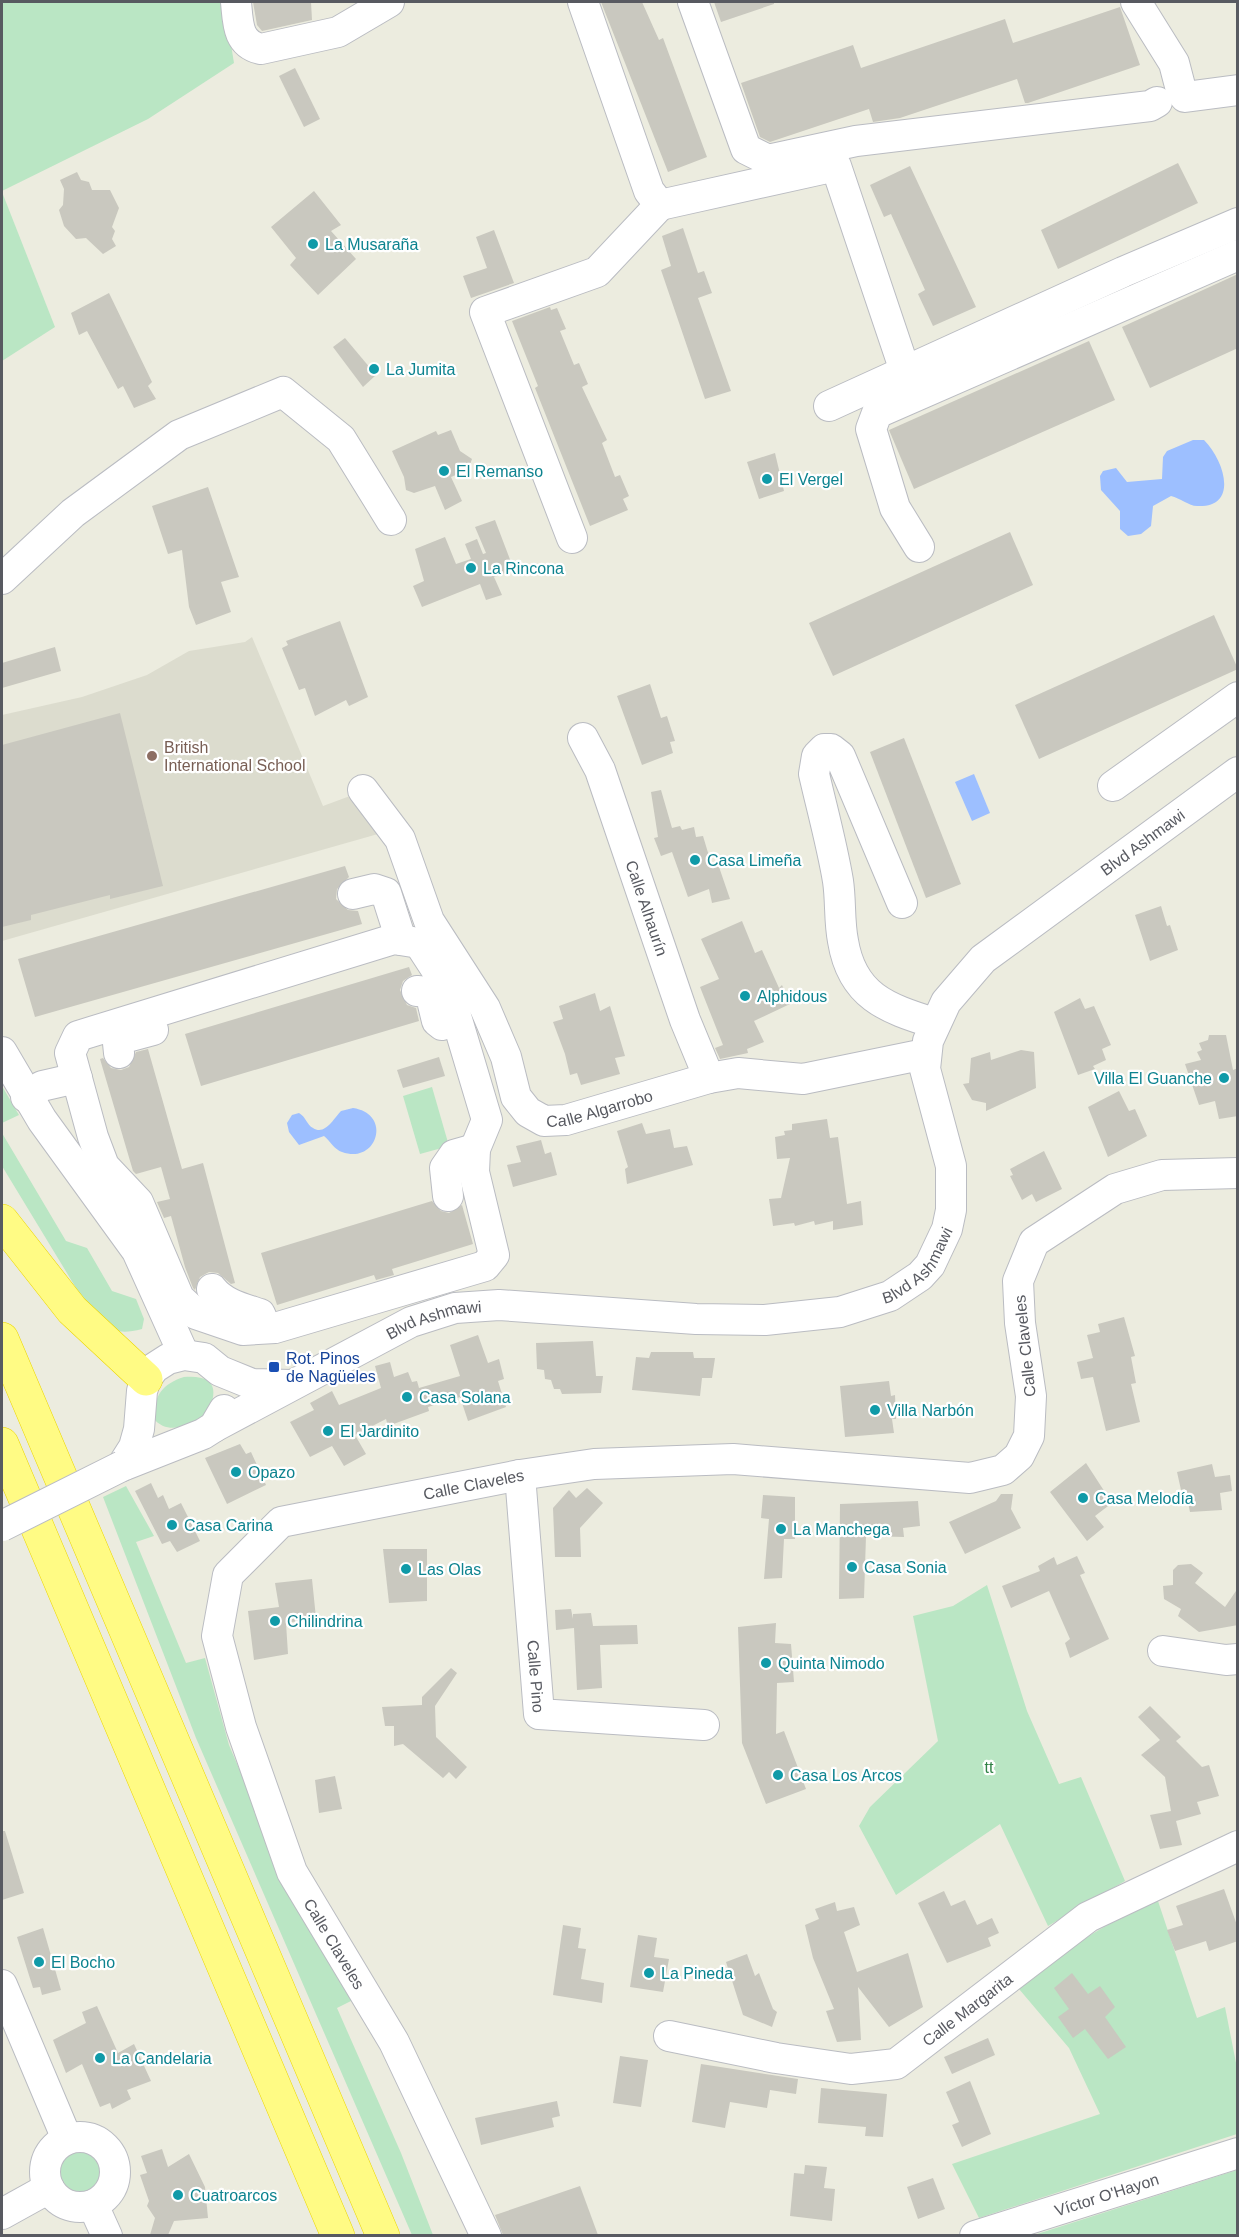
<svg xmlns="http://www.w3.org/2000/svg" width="1239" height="2237" font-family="Arial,sans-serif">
	<rect width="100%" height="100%" fill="#ececdf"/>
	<!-- education -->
	<path fill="#dcdcce" d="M252,637L323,806L350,796L385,832L2,941V715L82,697L147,675L189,651L245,642Z"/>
	<!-- green -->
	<g fill="#bae6c4">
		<path d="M2,2H224L234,63L148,119L2,191Z"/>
		<path d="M2,192L55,327L2,361Z"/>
		<path d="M2,1086L19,1115L2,1123Z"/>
		<path d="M432,1087L449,1146L420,1154L403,1096Z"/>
		<path d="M2,1133L66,1241L87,1248L112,1291L136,1299L144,1319L142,1329C115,1336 108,1329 90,1311L2,1166Z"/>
		<path d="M184,1377C221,1374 217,1395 205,1419C187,1425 168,1436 153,1418C155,1395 162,1384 184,1377Z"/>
		<path d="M126,1486L154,1536L136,1542L186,1663L205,1658L229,1745L285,1877L353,2000L337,2008L401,2153L433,2235H412L196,1738L103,1497Z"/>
		<path d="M987,1585L1027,1711L1059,1784L1081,1777L1125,1881L1048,1926L1000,1824L896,1895L859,1826L870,1807L938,1741L913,1616L953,1606Z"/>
		<path d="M1157,1898L1197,2018L1225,2007L1237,2068V2134L979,2218L952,2164L1100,2114L1069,2048L1019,1989C1059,1949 1108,1925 1157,1898Z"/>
		<circle cx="80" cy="2172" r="23"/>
		<path d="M1237,2170V2235H1034Z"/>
	</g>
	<!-- water -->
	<g fill="#9dbfff">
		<path d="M1193,440H1204C1225,461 1239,508 1197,506C1189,506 1180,498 1171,496L1153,506L1151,526L1141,534L1128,536L1120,529V511L1101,490L1100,476L1103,471L1116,468L1127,482L1162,479L1163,457L1167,451Z"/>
		<path d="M974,774L990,813L972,821L955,782Z"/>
		<path d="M353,1108C393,1114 377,1165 342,1152C335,1150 330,1141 324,1136L299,1145L289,1132L287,1123L292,1115L299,1113C306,1117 307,1125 313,1128C325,1136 334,1118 341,1111Z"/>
	</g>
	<!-- building -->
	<g fill="#c9c8bf">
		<path d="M253,2H311L312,20L262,31L257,25Z"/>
		<path d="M601,2H642L659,40L663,38L707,157L668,172Z"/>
		<path d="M714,2H774V4L721,22Z"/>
		<path d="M1120,7L1140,65L1028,103H1025L1017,79L900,118L873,122L869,109L770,142L760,137L741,83L853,45L861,68L1005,19L1013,43Z"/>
		<path d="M295,68L320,119L304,127L279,76Z"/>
		<path d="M1178,163L1198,203L1058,269L1041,230Z"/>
		<path d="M910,166L976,307L933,326L918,294L925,290L891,214L884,217L870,185Z"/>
		<path d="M77,172L81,180L89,182L92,190H110L119,208L112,227L115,231L112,239L116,246L103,254L86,238L76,239L64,226L59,210L63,205L64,189L60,180Z"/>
		<path d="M314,191L341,225L331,231L356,259L318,295L290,265L296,258L271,227Z"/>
		<path d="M683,228L698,273L704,271L712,293L698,298L731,391L705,399L661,270L671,266L662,236Z"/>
		<path d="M494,230L514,283L471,298L463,276L487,268L476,237Z"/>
		<path d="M1238,274V348L1150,388L1122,327Z"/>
		<path d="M109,293L152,382L148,386L156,399L134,408L123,386L118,389L87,331L79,335L71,313Z"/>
		<path d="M550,307L551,310L557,308L566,329L560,331L574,365L579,363L588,384L582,387L607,440L602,443L615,477L620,475L629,496L623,499L628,510L590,526L535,388L538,386L512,321Z"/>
		<path d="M345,338L376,375L363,387L333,347Z"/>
		<path d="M1089,341L1115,400L914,489L889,430Z"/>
		<path d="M451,430L460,451L472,459L468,470L451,477L462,501L445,510L435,486L414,493L406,490L404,477L392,451L436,431L438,435Z"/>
		<path d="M775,453L784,491L759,499L747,462Z"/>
		<path d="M208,487L239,577L221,582L231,612L196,625L189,607L182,550L168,554L152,506Z"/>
		<path d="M495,520L514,570L494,577L502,595L486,600L480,584L422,607L413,586L424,581L415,549L445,537L456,564L471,559L465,544L477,539L483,554L486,553L475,527Z"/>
		<path d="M1010,532L1033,585L833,676L809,623Z"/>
		<path d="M1214,615L1238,669L1039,759L1015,705Z"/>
		<path d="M340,621L368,697L349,706L346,700L315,716L305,688L299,690L282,648L288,645L286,641Z"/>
		<path d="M55,647L61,671L2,688V663Z"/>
		<path d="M650,684L661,718L667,716L675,741L670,742L673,753L642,765L617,696Z"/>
		<path d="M120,713L163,886L110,899V895L31,915V920L2,927V745Z"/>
		<path d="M904,738L961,884L926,898L870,752Z"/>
		<path d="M661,790L672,828L680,826L682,830L694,827L696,837L703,836L712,866L718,864L730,899L712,903L709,889L688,897L672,852L661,856L654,838L658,837L651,792Z"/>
		<path d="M345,866L349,877L337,889L336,899L348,910L358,911L362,924L35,1017L18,959Z"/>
		<path d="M1161,906L1167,926L1170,925L1178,950L1150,961L1135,915Z"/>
		<path d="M742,921L755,953L762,950L779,988L782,985L790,1004L754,1021L764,1042L747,1049L748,1053L720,1059L715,1048L723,1045L700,987L719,979L701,939Z"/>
		<path d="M409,967L412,975L403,981L400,990L407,1005L416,1008L419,1021L201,1086L185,1034Z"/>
		<path d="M595,993L600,1011L610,1006L625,1056L615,1058L620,1074L581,1085L577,1073L570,1075L565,1054L553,1022L563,1019L559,1006Z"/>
		<path d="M1080,998L1085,1009L1094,1006L1111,1045L1102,1049L1106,1060L1093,1066L1095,1069L1078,1075L1054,1012Z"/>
		<path d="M1209,1035H1226L1233,1070L1238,1068V1116L1219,1119L1215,1101L1199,1105L1185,1064L1201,1060L1197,1052L1202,1050L1199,1043L1208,1040Z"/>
		<path d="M148,1049L182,1169L203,1163L235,1283L231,1284L218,1273L209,1272L200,1277L195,1290L193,1288L185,1267L171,1216L164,1218L157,1202L170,1199L161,1167L136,1174L133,1171L100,1059L103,1058L111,1068L121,1070L129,1067L136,1052Z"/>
		<path d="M1021,1050L1034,1052L1036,1088L986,1111V1103L972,1100L963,1084L969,1083L971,1058L990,1052L991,1060Z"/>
		<path d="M439,1057L445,1076L403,1088L397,1070Z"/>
		<path d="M1119,1091L1129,1111L1135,1109L1147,1136L1108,1157L1088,1107Z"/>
		<path d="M827,1119L830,1138L838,1137L847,1204L861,1201L863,1225L833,1230V1221L815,1225L814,1221L795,1226L794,1223L773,1226L769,1199L781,1198L790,1158L777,1159L775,1137L785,1135L784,1131L792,1130V1124Z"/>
		<path d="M642,1123L646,1134L670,1129L674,1148L687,1146L693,1165L627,1184L625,1169L628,1167L617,1131Z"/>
		<path d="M541,1140L545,1154L551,1152L557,1175L513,1187L507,1165L521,1162L516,1146Z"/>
		<path d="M1044,1151L1062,1189L1036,1202L1032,1194L1022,1200L1010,1176L1013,1175L1010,1169Z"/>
		<path d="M432,1201L441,1211L449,1213L462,1205L473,1244L392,1269L394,1275L376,1280L374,1275L277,1305L261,1253Z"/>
		<path d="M1124,1317L1135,1356L1131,1357L1136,1383L1131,1384L1140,1422L1106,1431L1093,1377L1081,1379L1077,1362L1093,1358L1087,1335L1100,1332L1098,1324Z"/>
		<path d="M478,1335L488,1363L499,1359L504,1379L498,1381L506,1407L468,1421L460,1397L428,1407L429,1411L388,1426L386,1419L355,1435L366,1454L344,1466L332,1446L310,1457L290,1422L314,1410L310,1403L332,1391L339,1405L381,1388L375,1366L390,1362L394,1377L408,1372L412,1382L417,1381L419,1388L460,1376L450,1345Z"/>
		<path d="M593,1341L596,1376H603L601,1393L562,1394L560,1389H554L551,1380L545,1379L544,1370L537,1369L536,1343Z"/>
		<path d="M651,1352H693L694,1358H715L712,1378H702L700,1396L632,1390L636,1357L649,1358Z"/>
		<path d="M889,1381L891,1396L895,1395L896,1419H892L894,1433L845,1437L840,1386Z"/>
		<path d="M240,1444L246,1454L251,1452L266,1485L227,1504L205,1458Z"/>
		<path d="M1086,1463L1112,1503L1095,1516L1104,1527L1087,1541L1050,1492Z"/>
		<path d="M1212,1464L1215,1477L1230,1475L1232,1491L1220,1493L1222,1510L1190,1512L1185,1489L1181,1490L1177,1472Z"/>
		<path d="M151,1483L158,1498L163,1495L169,1509L181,1503L200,1541L177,1552L170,1541L162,1544L135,1491Z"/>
		<path d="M587,1488L603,1503L580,1528L581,1557H555L553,1508L569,1490L576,1498Z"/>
		<path d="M1001,1494H1013L1011,1509L1021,1528L965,1554L949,1522L996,1501Z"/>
		<path d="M763,1495L795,1497V1539H784L782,1578L764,1579L769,1519L761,1518Z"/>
		<path d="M918,1501L920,1526L903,1528L904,1537L866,1536L864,1598L839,1599L840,1504Z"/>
		<path d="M383,1549H427V1601L389,1603Z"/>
		<path d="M1077,1556L1085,1573L1080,1575L1109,1639L1070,1658L1065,1643L1070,1639L1049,1591L1011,1608L1002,1586L1040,1571L1038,1566L1054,1557L1057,1565Z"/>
		<path d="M1191,1564L1203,1573L1195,1583L1225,1607L1238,1588V1625L1199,1632L1178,1616L1181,1609L1164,1599L1163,1586L1173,1585V1570L1178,1565Z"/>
		<path d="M312,1579L316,1618L286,1623L288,1654L254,1660L248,1611L279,1607L275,1583Z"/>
		<path d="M571,1609L573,1619V1614L591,1613L593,1626L637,1625L638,1644L600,1645L602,1688L577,1690L574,1628L556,1630L555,1610Z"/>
		<path d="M776,1623L775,1643L791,1644L794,1682L777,1683L776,1734L784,1731L806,1789L766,1804L742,1743L738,1627Z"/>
		<path d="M451,1668L457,1673L435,1706L436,1737L467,1767L456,1779L449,1772L443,1778L403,1744L394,1746V1726H385L382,1707L422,1705V1697Z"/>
		<path d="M1150,1706L1181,1737L1176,1741L1202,1767L1209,1765L1219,1796L1197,1802L1201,1814L1176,1821L1182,1845L1160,1849L1150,1815L1171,1811L1165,1777L1141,1755L1160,1740L1138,1717Z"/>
		<path d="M335,1776L342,1809L319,1813L315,1780Z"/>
		<path d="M2,1831H5L24,1893L2,1900Z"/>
		<path d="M1224,1889L1238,1928V1941L1209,1951L1206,1941L1175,1951L1167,1930L1183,1925L1176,1906Z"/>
		<path d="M944,1891L951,1906L965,1900L977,1925L992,1918L999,1933L988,1938L991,1946L947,1963L918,1903Z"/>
		<path d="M835,1902L837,1911L854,1907L860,1925L844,1932L857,1972L908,1953L923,2007L889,2027L858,1987L861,2040L837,2042L826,2011L834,2009L813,1958L805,1925L819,1919L815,1909Z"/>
		<path d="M563,1925L581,1928L578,1948L586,1949L581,1979L604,1983L602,2003L553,1995Z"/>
		<path d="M43,1928L61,1990L42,1995L40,1987L33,1988L17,1937Z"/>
		<path d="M638,1935L657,1938L654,1957L669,1959L663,1992L630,1987Z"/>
		<path d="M747,1954L755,1976L759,1973L773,2009L777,2012L772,2027L743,2015L726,1962Z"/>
		<path d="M1072,1973L1088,1994L1100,1986L1115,2007L1105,2017L1126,2047L1108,2059L1085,2029L1073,2038L1058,2017L1069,2009L1054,1988Z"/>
		<path d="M97,2006L118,2053L134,2044L151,2081L127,2090L131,2099L112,2109L110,2103L100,2107L82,2064L66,2073L53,2040L86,2023L82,2012Z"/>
		<path d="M988,2038L995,2055L952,2074L944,2057Z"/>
		<path d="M620,2056L648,2060L641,2107L613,2103Z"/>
		<path d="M701,2064L798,2079L796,2094L770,2090L767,2108L730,2102L725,2128L692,2122Z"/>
		<path d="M970,2081L991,2134L962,2147L952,2125L959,2122L946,2092Z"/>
		<path d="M821,2088L887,2094L883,2137L865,2136L866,2127L818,2123Z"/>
		<path d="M557,2101L560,2116L552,2118L554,2127L481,2145L475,2118Z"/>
		<path d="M162,2149L168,2167L189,2154L205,2187L208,2218L174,2221L168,2235H150L155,2218L147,2206L149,2201L140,2175L147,2173L141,2156Z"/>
		<path d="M805,2165L827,2167L824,2188L835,2189L832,2221L790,2216L794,2173L804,2174Z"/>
		<path d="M933,2178L945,2209L918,2219L907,2187Z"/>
		<path d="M580,2186L598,2235H503L495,2215Z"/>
	</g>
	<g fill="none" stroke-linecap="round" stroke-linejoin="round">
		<defs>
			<g id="minor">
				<path d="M236,2C238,22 237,44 261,49L338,32L389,2"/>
				<path d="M583,2L649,191L660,205L836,166L905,371"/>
				<path d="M693,2L746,149L768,160L856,141L1150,106L1157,102"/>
				<path d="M1136,2L1174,63L1180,86"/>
				<path d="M1185,97L1238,90"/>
				<path d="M829,406L1123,272L1238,223"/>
				<path d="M572,538L485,312L597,272L660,205"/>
				<path d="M919,547L895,508L871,429L877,413L1238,255"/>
				<path d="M2,579L73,513L179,435L283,392L341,439L391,520"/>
				<path id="s1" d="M583,738L600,770L685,1020L709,1078"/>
				<path d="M1113,786L1238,697"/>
				<path id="s2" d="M363,790L400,839L429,921L485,1008L506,1057L516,1097L528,1112L544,1121L566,1120L709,1078L738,1073L803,1079L925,1054"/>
				<path d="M353,894L374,889L386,893L401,940"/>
				<path d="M902,903L840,756L831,749H824L817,756L814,774C822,809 832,845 838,881C841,901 839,921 843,941C852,996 886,1008 934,1023"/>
				<path d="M394,939L419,943L447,986L487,1120L475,1149L474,1172L494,1255L485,1266L275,1328L243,1330L196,1314L179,1298L138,1202L104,1166L93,1137L70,1053L78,1036Z"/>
				<path d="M417,991L430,992L437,1021L442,1025"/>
				<path d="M2,1052L42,1120L137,1251L184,1355"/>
				<path d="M119,1053L118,1043L127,1037L153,1030"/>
				<path d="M26,1097L42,1086L77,1078"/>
				<path d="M448,1196L445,1168L454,1155L475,1149"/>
				<path d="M212,1289C224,1304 242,1308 260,1314L264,1323"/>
				<path id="s3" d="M214,1427L411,1322L455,1308L499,1305L696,1319L765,1320L840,1312L890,1296L920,1276L930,1265L947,1229L951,1210V1166L925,1069L928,1041L946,1002L983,959L1238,772"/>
				<path d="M122,1466L134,1447L139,1429L142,1391L146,1379L154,1368L168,1359L184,1355L204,1358L220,1371L252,1384L291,1385"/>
				<path d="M122,1466L203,1434L214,1427L224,1410"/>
				<path id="s4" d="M520,1475L539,1714L704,1725"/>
				<path d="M1163,1651L1226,1660L1238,1659"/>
				<path d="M2,1985L67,2139"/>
				<path id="s5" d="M669,2036L776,2058L851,2069L896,2064L1088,1917L1238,1846"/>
				<circle cx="80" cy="2172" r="35"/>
				<path d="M93,2205L107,2236"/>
				<path d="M2,2214L49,2188"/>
				<path id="s6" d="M486,2236L394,2042L292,1872L241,1727L217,1636L228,1575L281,1522L520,1475L594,1464L733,1459L970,1478L1003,1470L1019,1456L1029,1436L1031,1396L1020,1323L1018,1281L1034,1242L1115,1189L1162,1175L1238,1173"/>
				<path id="s7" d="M975,2236L1238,2153"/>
			</g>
			<g id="highway">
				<path d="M2,1221L72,1310L146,1379"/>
				<path d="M2,1339L383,2236"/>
				<path d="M2,1444L338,2236"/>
			</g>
		</defs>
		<!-- minor casing -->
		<use href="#minor" stroke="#babcc2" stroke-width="32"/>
		<!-- highway casing -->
		<use href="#highway" stroke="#ecd600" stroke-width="34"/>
		<!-- minor -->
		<use href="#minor" stroke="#fff" stroke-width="30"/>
		<!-- highway -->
		<use href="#highway" stroke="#fffb84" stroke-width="33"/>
		<defs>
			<path id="minor-bridge" d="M2,1526L122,1466"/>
		</defs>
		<!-- minor-bridge casing -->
		<use href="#minor-bridge" stroke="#babcc2" stroke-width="32" stroke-linecap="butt"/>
		<!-- minor-bridge -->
		<use href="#minor-bridge" stroke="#fff" stroke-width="30"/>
	</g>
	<!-- markers -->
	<g fill="#0f9aa8" stroke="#fff" stroke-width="2">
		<circle cx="313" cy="244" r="6"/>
		<circle cx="374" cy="369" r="6"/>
		<circle cx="444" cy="471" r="6"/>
		<circle cx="767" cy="479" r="6"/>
		<circle cx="471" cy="568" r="6"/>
		<circle cx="695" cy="860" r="6"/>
		<circle cx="745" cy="996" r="6"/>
		<circle cx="1224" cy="1078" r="6"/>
		<circle cx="407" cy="1397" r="6"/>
		<circle cx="875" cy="1410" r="6"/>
		<circle cx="328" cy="1431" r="6"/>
		<circle cx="236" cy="1472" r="6"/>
		<circle cx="1083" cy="1498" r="6"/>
		<circle cx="172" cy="1525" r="6"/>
		<circle cx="781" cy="1529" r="6"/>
		<circle cx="852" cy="1567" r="6"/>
		<circle cx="406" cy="1569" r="6"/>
		<circle cx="275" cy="1621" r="6"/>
		<circle cx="766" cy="1663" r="6"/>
		<circle cx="778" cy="1775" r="6"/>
		<circle cx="39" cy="1962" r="6"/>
		<circle cx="649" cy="1973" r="6"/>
		<circle cx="100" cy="2058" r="6"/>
		<circle cx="178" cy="2195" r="6"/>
	</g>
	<circle fill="#8d6e63" stroke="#fff" stroke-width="2" cx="152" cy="756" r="6"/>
	<rect fill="#1a4fb4" stroke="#fff" stroke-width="2" x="268" y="1361" width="12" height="12" rx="3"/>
	<g text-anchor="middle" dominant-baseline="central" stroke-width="4.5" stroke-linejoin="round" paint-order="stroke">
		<!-- culture labels -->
		<g font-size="16" fill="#0d838f" stroke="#fff" text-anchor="start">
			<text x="325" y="244">La Musaraña</text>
			<text x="386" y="369">La Jumita</text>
			<text x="456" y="471">El Remanso</text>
			<text x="779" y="479">El Vergel</text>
			<text x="483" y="568">La Rincona</text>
			<text x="707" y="860">Casa Limeña</text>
			<text x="757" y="996">Alphidous</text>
			<text x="1212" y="1078" text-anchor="end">Villa El Guanche</text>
			<text x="419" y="1397">Casa Solana</text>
			<text x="887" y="1410">Villa Narbón</text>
			<text x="340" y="1431">El Jardinito</text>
			<text x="248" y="1472">Opazo</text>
			<text x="1095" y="1498">Casa Melodía</text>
			<text x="184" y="1525">Casa Carina</text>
			<text x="793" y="1529">La Manchega</text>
			<text x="864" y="1567">Casa Sonia</text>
			<text x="418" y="1569">Las Olas</text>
			<text x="287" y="1621">Chilindrina</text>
			<text x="778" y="1663">Quinta Nimodo</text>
			<text x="790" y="1775">Casa Los Arcos</text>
			<text x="51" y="1962">El Bocho</text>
			<text x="661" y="1973">La Pineda</text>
			<text x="112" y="2058">La Candelaria</text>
			<text x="190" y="2195">Cuatroarcos</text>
		</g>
		<!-- education labels -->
		<g font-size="16" fill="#785e54" stroke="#fff" text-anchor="start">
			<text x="164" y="747">British<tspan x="164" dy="18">International School</tspan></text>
		</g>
		<!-- street labels -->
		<g font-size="16" fill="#585a61" stroke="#fff">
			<text stroke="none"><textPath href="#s3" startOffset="1288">Blvd Ashmawi</textPath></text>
			<text stroke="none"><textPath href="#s1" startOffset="182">Calle Alhaurín</textPath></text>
			<text stroke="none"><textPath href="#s2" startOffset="441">Calle Algarrobo</textPath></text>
			<text stroke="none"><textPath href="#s3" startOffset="750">Blvd Ashmawi</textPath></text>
			<text stroke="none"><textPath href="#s3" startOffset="246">Blvd Ashmawi</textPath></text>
			<text transform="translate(1025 1346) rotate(-96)">Calle Claveles</text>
			<text stroke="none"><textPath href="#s6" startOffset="994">Calle Claveles</textPath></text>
			<text stroke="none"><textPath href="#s4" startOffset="202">Calle Pino</textPath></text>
			<text transform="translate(334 1944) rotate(59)">Calle Claveles</text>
			<text stroke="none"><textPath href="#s5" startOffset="320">Calle Margarita</textPath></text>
			<text stroke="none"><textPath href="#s7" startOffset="138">Víctor O'Hayon</textPath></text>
		</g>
		<!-- transit labels -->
		<g font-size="16" fill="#164399" stroke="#fff" text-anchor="start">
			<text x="286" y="1358">Rot. Pinos<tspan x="286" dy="18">de Nagüeles</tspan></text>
		</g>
		<!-- park labels -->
		<g font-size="16" fill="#308145" stroke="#fff">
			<text x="989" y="1767">tt</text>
		</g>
	</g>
	<!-- border -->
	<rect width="1239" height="2237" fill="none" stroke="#585a61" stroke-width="6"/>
</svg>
